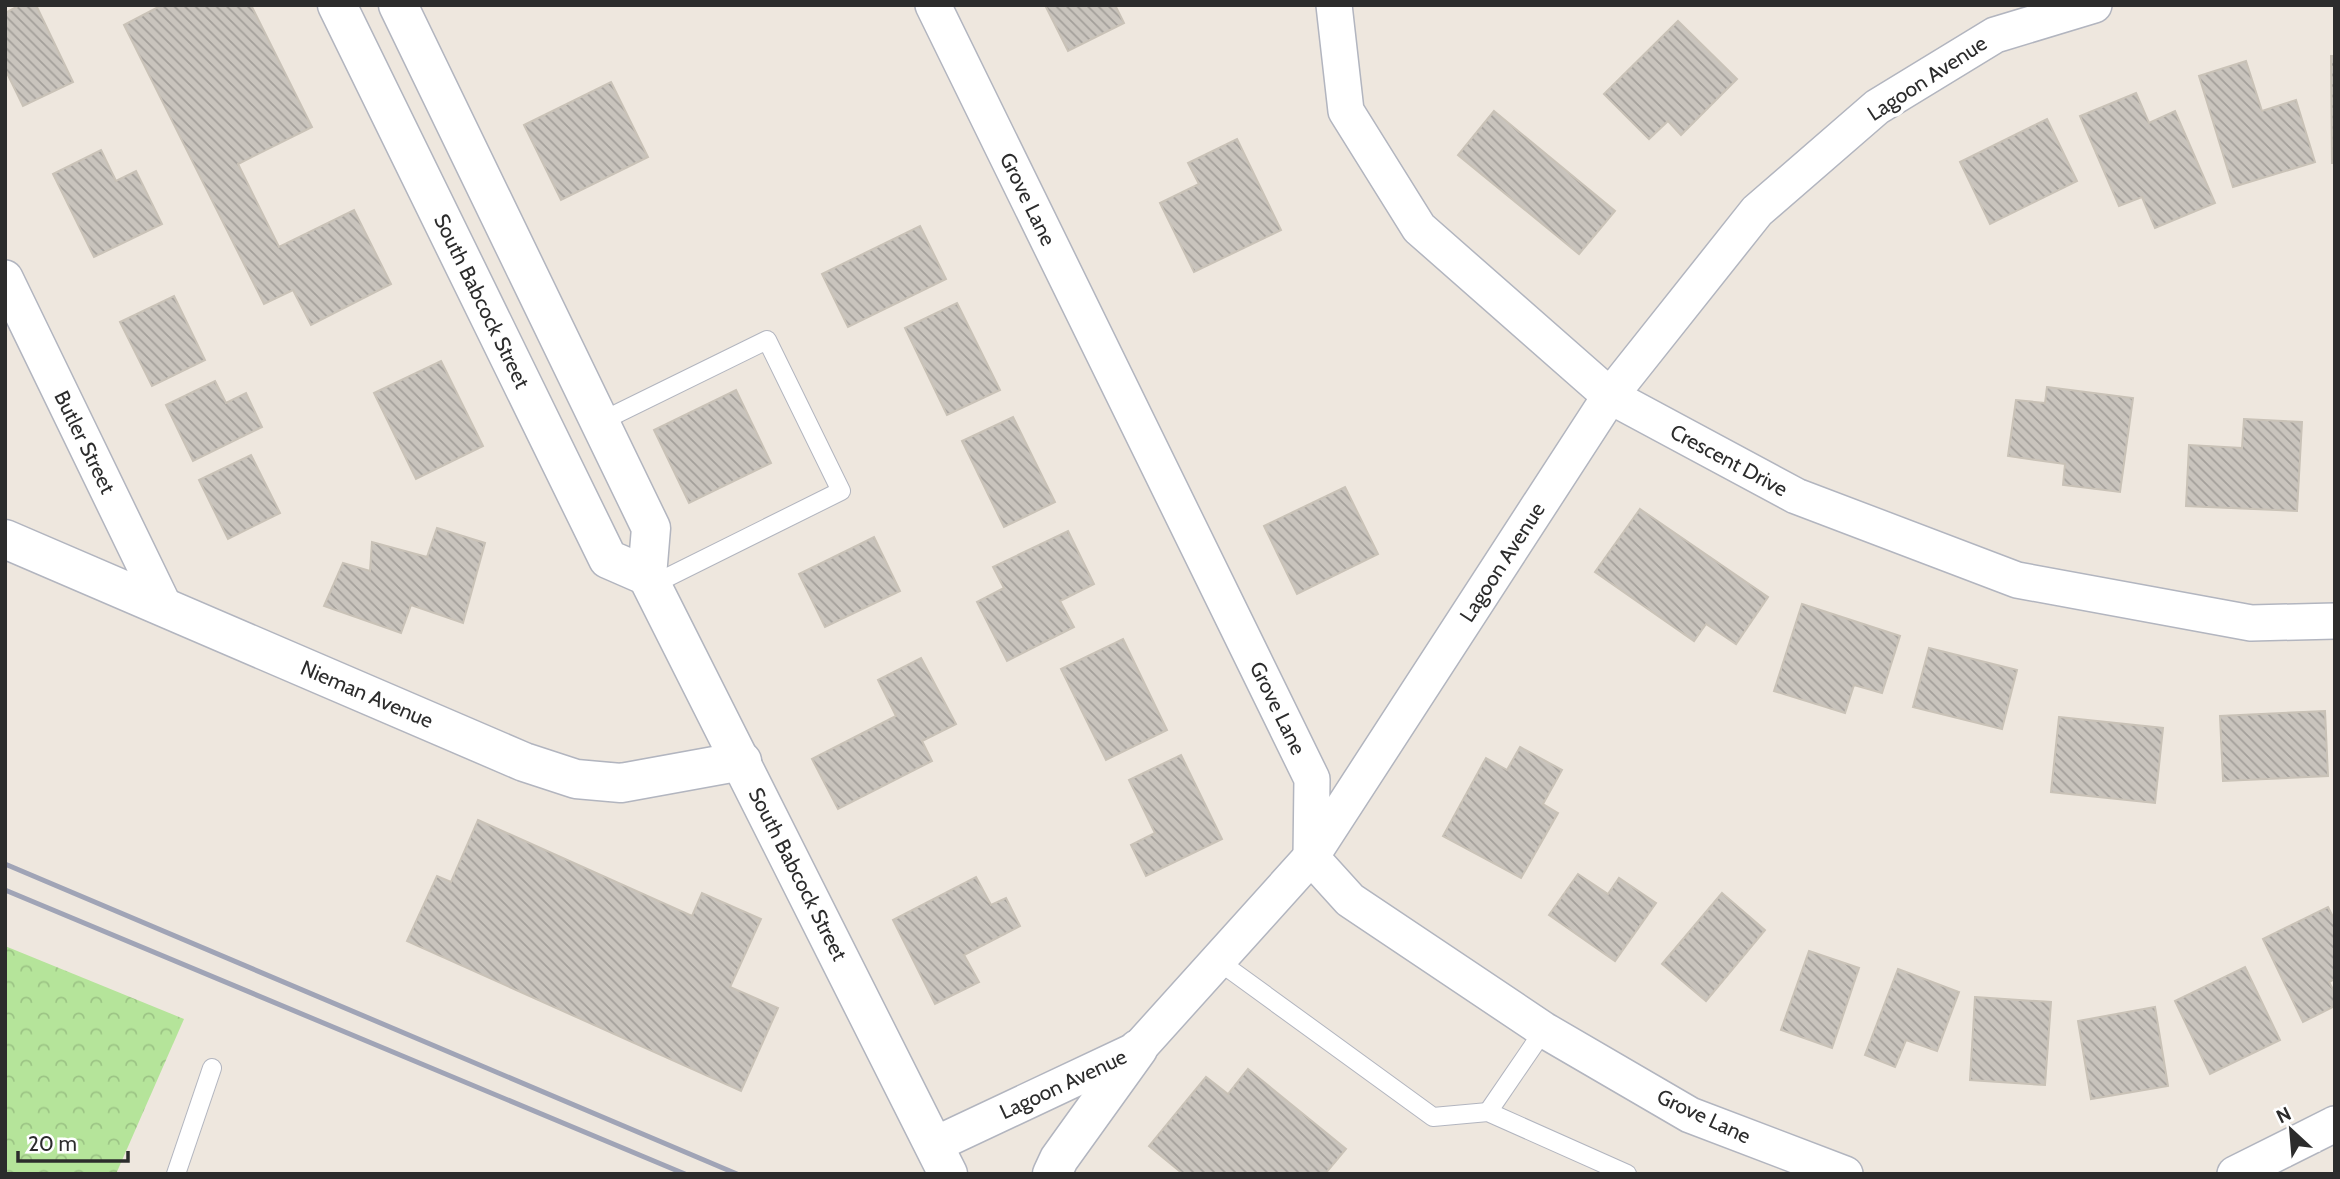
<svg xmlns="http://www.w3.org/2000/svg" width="2340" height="1179" font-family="Cabin,sans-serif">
	<defs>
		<pattern id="forest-crowns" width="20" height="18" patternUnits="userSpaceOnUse" patternTransform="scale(1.75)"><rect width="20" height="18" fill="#b5e49a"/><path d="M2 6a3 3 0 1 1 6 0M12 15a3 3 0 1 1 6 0" fill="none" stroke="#9cc485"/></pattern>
		<pattern id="building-back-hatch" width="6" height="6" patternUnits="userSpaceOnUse" patternTransform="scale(1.75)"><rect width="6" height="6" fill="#c9c4bd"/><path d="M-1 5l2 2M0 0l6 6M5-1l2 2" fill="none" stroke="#a39f9a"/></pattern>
	</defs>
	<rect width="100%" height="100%" fill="#eee7de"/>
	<!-- forest -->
	<path fill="url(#forest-crowns)" d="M5,946L184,1019L116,1174H5Z"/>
	<!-- building -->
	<g fill="url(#building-back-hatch)" stroke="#c9c2b7" stroke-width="2">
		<path d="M20,5H36L73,82L23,106L5,69V13Z"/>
		<path d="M251,5L312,127L238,164L279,247L354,210L391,284L311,325L293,290L264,304L124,25L162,5Z"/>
		<path d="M1045,5H1115L1124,23L1068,51Z"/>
		<path d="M1678,21L1737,79L1681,135L1668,121L1649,139L1604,94Z"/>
		<path d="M2331,56H2335V163H2332Z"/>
		<path d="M2246,61L2262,111L2296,100L2315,162L2233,187L2199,76Z"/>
		<path d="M611,82L648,157L561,200L524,125Z"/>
		<path d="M2136,93L2149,123L2175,111L2215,203L2155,228L2142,197L2119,206L2080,116Z"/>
		<path d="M1494,111L1615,211L1579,254L1458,155Z"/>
		<path d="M2047,119L2077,181L1990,224L1960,162Z"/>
		<path d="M1237,139L1281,230L1194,272L1160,203L1199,184L1188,163Z"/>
		<path d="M101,150L116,181L136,171L162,224L94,257L53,174Z"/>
		<path d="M920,226L946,279L848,327L822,274Z"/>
		<path d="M174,296L205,360L152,386L120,322Z"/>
		<path d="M957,303L1000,390L947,415L905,328Z"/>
		<path d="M441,361L483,446L416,479L374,393Z"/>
		<path d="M215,381L226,403L246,393L262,427L193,461L166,405Z"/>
		<path d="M2047,387L2133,398L2120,492L2063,485L2065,464L2008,456L2016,400L2045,403Z"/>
		<path d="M736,390L771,463L689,503L654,430Z"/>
		<path d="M1013,417L1055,502L1004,527L962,441Z"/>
		<path d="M2244,419L2302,422L2297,511L2186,506L2189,445L2242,448Z"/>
		<path d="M251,455L280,513L228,539L199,480Z"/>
		<path d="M1345,487L1378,554L1297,594L1264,526Z"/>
		<path d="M1640,509L1768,597L1736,644L1706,624L1694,641L1595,572Z"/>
		<path d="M437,528L485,543L463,623L411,605L401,633L324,606L343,563L370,571L372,542L427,557Z"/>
		<path d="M1068,531L1094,584L1060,601L1074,627L1007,661L977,602L1004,588L993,567Z"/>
		<path d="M874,537L900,591L825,627L799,574Z"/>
		<path d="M1802,604L1900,636L1882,693L1854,685L1845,713L1774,691Z"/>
		<path d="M1123,639L1167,730L1106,760L1061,669Z"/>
		<path d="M1929,648L2017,670L2002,729L1913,707Z"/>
		<path d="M921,658L956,724L922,741L932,761L838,809L812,759L896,716L878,680Z"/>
		<path d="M2325,711L2328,776L2223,781L2220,716Z"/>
		<path d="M2059,717L2163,728L2155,803L2051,792Z"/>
		<path d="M1520,747L1562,770L1543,804L1558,813L1521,878L1443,836L1486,758L1507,770Z"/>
		<path d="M1181,755L1222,839L1146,876L1131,845L1155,833L1129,780Z"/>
		<path d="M478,820L692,916L702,893L761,919L730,987L778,1008L741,1091L407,941L437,876L451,882Z"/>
		<path d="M1578,874L1608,894L1619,878L1656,903L1615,961L1549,915Z"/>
		<path d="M976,877L991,905L1006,898L1020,926L964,955L979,982L935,1004L893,920Z"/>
		<path d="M1722,893L1765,930L1706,1001L1662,964Z"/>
		<path d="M2328,907L2335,921V979L2329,982L2335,993V1006L2303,1022L2263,939Z"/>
		<path d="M1809,951L1859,968L1832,1048L1781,1030Z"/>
		<path d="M2245,967L2280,1040L2210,1074L2175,1001Z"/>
		<path d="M1898,969L1959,992L1937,1051L1906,1040L1895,1067L1865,1055Z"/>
		<path d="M1975,997L2051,1002L2045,1085L1970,1080Z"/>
		<path d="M2155,1007L2168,1086L2091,1099L2078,1021Z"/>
		<path d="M1248,1069L1346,1149L1325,1174H1183L1149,1146L1206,1077L1228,1094Z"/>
	</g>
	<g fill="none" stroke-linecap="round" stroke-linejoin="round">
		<defs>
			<g id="lane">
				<path d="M600,422L767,340L841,491L652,585"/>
				<path d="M1217,960L1433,1117L1488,1112L1627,1174"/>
				<path d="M1488,1112L1544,1030"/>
				<path d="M176,1174L212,1068"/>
			</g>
			<g id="street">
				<path d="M933,5L1312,779L1311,857L1350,900L1544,1030L1690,1115L1845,1174"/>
				<path d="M1334,5L1346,111L1419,228L1610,396L1796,496L2017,580L2251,623L2335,621"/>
				<path d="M5,278L164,606"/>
				<path d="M934,1145L1138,1049L1311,857L1610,396L1757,211L1877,107L1995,35L2094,5"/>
				<path d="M2235,1174L2335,1124"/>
			</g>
			<g id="secondary">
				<path d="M337,5L608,559L647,576"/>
				<path d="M398,5L651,528L647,576L948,1174"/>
				<path d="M5,539L524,762L576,779L621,783L742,761"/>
				<path d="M1052,1174L1059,1159L1138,1049"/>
			</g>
		</defs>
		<!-- lane casing -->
		<use href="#lane" stroke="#b2b5bf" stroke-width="20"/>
		<!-- street casing -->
		<use href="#street" stroke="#b2b5bf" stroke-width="38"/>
		<!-- secondary casing -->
		<use href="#secondary" stroke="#b2b5bf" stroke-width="41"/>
		<!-- lane -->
		<use href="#lane" stroke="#fff" stroke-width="18"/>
		<!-- street -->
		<use href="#street" stroke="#fff" stroke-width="35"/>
		<!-- secondary -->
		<use href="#secondary" stroke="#fff" stroke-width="38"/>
		<!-- rail -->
		<g stroke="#a0a4b6" stroke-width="5">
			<path d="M5,864L737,1174"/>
			<path d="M5,890L685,1174"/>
		</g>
	</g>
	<g text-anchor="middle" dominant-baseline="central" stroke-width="7" stroke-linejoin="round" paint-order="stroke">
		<!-- street labels -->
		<g font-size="21" fill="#2c2c2c" stroke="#fff">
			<text transform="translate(1927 78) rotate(-33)">Lagoon Avenue</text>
			<text transform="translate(1028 199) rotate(64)">Grove Lane</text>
			<text transform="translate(482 301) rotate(64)">South Babcock Street</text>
			<text transform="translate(85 442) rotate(64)">Butler Street</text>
			<text transform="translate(1729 460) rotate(28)">Crescent Drive</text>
			<text transform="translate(1502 562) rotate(-57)">Lagoon Avenue</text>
			<text transform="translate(367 694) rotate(23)">Nieman Avenue</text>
			<text transform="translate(1278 708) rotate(64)">Grove Lane</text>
			<text transform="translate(798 874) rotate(63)">South Babcock Street</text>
			<text transform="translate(1063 1084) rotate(-25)">Lagoon Avenue</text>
			<text transform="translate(1704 1116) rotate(25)">Grove Lane</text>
		</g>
	</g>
	<!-- border -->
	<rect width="2340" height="1179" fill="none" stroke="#2c2c2c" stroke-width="14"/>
	<!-- north arrow -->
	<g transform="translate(2291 1130) rotate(334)" stroke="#ffffff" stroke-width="5" paint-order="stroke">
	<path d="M0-5L12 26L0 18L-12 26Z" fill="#2c2c2c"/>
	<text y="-10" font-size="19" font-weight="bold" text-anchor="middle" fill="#2c2c2c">N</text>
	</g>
	<!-- scale -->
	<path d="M18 1151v10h110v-10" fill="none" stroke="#2c2c2c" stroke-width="3.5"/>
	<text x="28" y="1151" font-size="21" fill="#2c2c2c" stroke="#ffffff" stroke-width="5" paint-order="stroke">20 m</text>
</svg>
